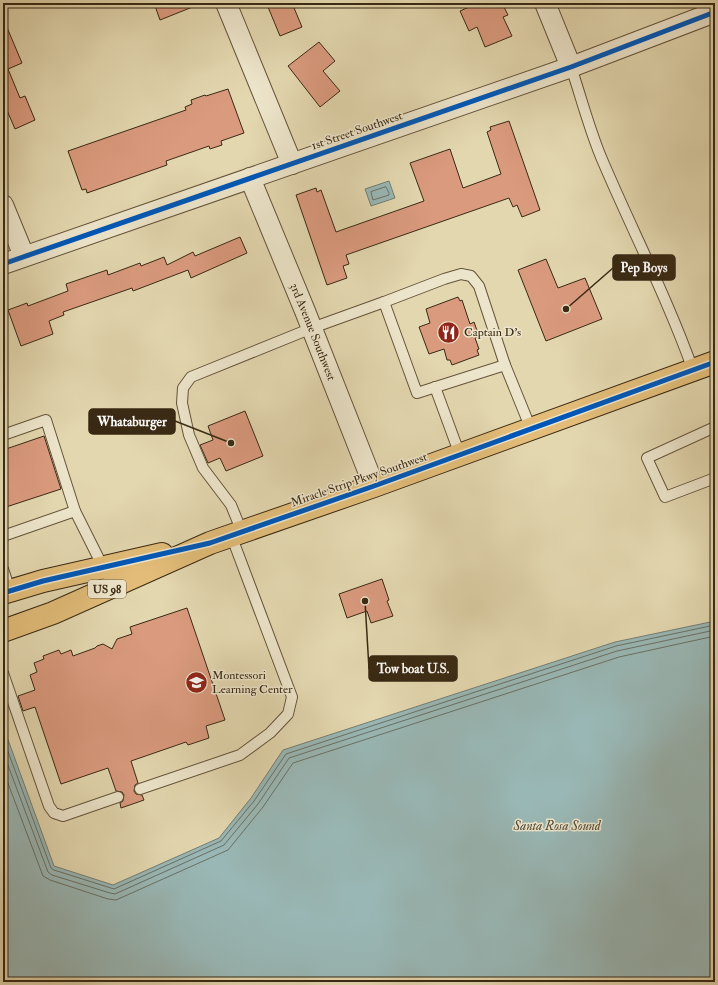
<svg xmlns="http://www.w3.org/2000/svg" width="718" height="985" font-family="'IM FELL Double Pica',serif">
	<rect width="100%" height="100%" fill="#e3d7af"/>
	<filter id="stains"><feTurbulence type="fractalNoise" baseFrequency=".005" numOctaves="4"/><feColorMatrix values="0 0 0 0 .2 0 0 0 0 .09 0 0 0 0 .02 0 0 0 .5 -.17"/></filter>
	<radialGradient id="worn" r=".72"><stop offset=".6" stop-color="#630" stop-opacity="0"/><stop offset="1" stop-color="#630" stop-opacity=".3"/></radialGradient>
	<!-- water -->
	<g fill="#99b7b5" stroke="#737e74">
		<path d="M389,181L395,198L371,206L365,189Z"/>
		<path d="M715,621V982H3V726L54,866L113,885L219,838L251,798L283,750L615,642Z"/>
	</g>
	<g fill="none" stroke-linecap="round" stroke-linejoin="round">
		<!-- shore -->
		<g stroke="#697064" stroke-width="1">
			<path d="M386,187L389,193V195L373,200L371,192Z"/>
			<path d="M3,738L51,868L54,870L114,889L221,841L254,801L286,754L616,646L715,625"/>
			<path d="M3,752L48,872L52,875L110,893L115,894L224,845L258,804L289,758L617,651L715,630"/>
			<path d="M3,770L43,876L50,880L108,899L116,900L228,850L263,807L293,763L619,657L715,636"/>
		</g>
	</g>
	<!-- building -->
	<g fill="#da9a7e" stroke="#392913">
		<path d="M154,3H200V4L160,20Z"/>
		<path d="M279,3H292L302,27L280,36L268,7Z"/>
		<path d="M467,3H502L508,15L503,17L512,36L485,47L477,27L469,31L460,11L469,7Z"/>
		<path d="M3,18L22,63L8,69L20,98L25,96L35,120L15,129L3,101Z"/>
		<path d="M319,42L335,61L323,71L340,91L320,107L288,66Z"/>
		<path d="M228,89L244,133L221,141L222,145L210,149L209,146L166,161L167,165L87,193L86,189L82,190L68,151L186,110L185,107L192,104L191,100L205,95L206,96Z"/>
		<path d="M509,121L540,210L522,217L517,205L513,207L509,198L346,255L349,264L343,266L347,278L327,285L296,195L316,188L317,192L321,190L336,232L424,201L410,163L450,149L463,188L501,174L487,132L491,130L490,127Z"/>
		<path d="M240,237L247,253L191,278L188,270L133,291L132,288L63,312L64,315L49,321L53,334L21,346L8,310L27,303L28,306L68,291L66,284L107,270L108,275L140,263L141,266L164,257L167,265L193,252L195,256Z"/>
		<path d="M546,259L558,288L585,278L602,319L546,341L518,270Z"/>
		<path d="M458,297L460,301L462,300L470,324L474,322L479,336L475,338L479,349L477,350L479,355L452,365L450,360H447L444,349L429,354L419,327L430,323L426,309Z"/>
		<path d="M245,411L263,456L226,471L220,458L208,463L200,445L213,440L208,426Z"/>
		<path d="M44,436L61,489L3,508V450Z"/>
		<path d="M382,579L389,600L387,601L393,616L371,623L367,611L347,618L339,594Z"/>
		<path d="M187,608L225,720L206,726L209,738L188,745L186,742L131,761L138,783L135,785L134,791L136,794L142,795L144,800L121,808L120,803L123,801L124,795L122,792L116,791L108,768L61,784L35,707L23,711L18,696L35,690L30,675L37,672L34,663L44,659L43,656L59,650L61,654L71,650L73,656L95,648L97,646L103,644L112,649L117,639L132,634L130,627Z"/>
	</g>
	<g fill="none" stroke-linecap="round" stroke-linejoin="round">
		<defs>
			<g id="lane">
				<path d="M571,67C581,97 589,128 601,157C631,228 667,297 693,370"/>
				<path d="M384,302L444,279L461,274L471,276L479,286L505,365"/>
				<path d="M435,387L460,455"/>
				<path d="M715,427L647,458L665,497L715,478"/>
				<path d="M3,435L46,420L75,511L103,567"/>
				<path d="M242,532L231,505L203,468L189,435L182,403L183,388L191,377L312,328L384,302L417,393L505,365L531,429"/>
				<path d="M3,536L75,511"/>
				<path d="M3,569L10,590"/>
				<path d="M3,673L49,806L54,813L63,816L118,797"/>
				<path d="M140,789L240,755L270,733L288,714L292,697L231,535"/>
			</g>
			<g id="street">
				<path d="M226,3L292,164"/>
				<path d="M545,3L571,67"/>
				<path id="s1" d="M250,178L305,311L374,486"/>
				<path d="M3,205L24,256"/>
				<path d="M3,264L571,67L715,12"/>
			</g>
			<g id="highway">
				<path d="M3,593L43,581L162,554"/>
				<path d="M3,631L53,613L210,543L374,486L715,362"/>
			</g>
		</defs>
		<!-- lane casing -->
		<use href="#lane" stroke="#64543a" stroke-width="12"/>
		<!-- street casing -->
		<use href="#street" stroke="#64543a" stroke-width="22"/>
		<!-- highway casing -->
		<use href="#highway" stroke="#392913" stroke-width="24"/>
		<!-- lane -->
		<use href="#lane" stroke="#ede5cb" stroke-width="10"/>
		<!-- street -->
		<use href="#street" stroke="#ede5cb" stroke-width="20"/>
		<!-- highway -->
		<use href="#highway" stroke="#e2bc78" stroke-width="22"/>
		<defs>
			<g id="cycleway">
				<path d="M3,264L571,67L715,12"/>
				<path d="M3,593L43,581L210,543L374,486L715,362"/>
			</g>
		</defs>
		<!-- cycleway casing -->
		<use href="#cycleway" stroke="#ede5cb" stroke-width="8"/>
		<!-- cycleway -->
		<use href="#cycleway" stroke="#0057b8" stroke-width="5"/>
	</g>
	<!-- icons -->
	<defs>
		<symbol id="restaurant-disc" viewBox="-11 -11 22 22"><circle r="9.5" fill="#8f2418" stroke="#ede5cb"/><path d="M-5-6h1v4h1v-4h1v4h1v-4h1v5L-1.5 .5V6h-2V.5L-5-1ZM5-6V6H3V1.5H1.5Q1.5-4 5-6Z" fill="#fff"/></symbol>
		<symbol id="school-disc" viewBox="-11 -11 22 22"><circle r="9.5" fill="#8f2418" stroke="#ede5cb"/><path d="M0-5L7-2L0 1L-7-2ZM-4 1L0 2.5L4 1V4Q0 6-4 4Z" fill="#fff"/></symbol>
	</defs>
	<g fill-rule="evenodd">
		<use href="#restaurant-disc" x="436" y="320" width="25" height="25"/>
		<use href="#school-disc" x="184" y="670" width="25" height="25"/>
	</g>
	<g text-anchor="middle" dominant-baseline="central" stroke-width="3" stroke-linejoin="round" paint-order="stroke">
		<!-- shield labels -->
		<rect fill="#ede5cb" stroke="#6f614a" stroke-width="1" x="88" y="580" width="38" height="18" rx="3"/>
		<g font-size="11" font-weight="bold" fill="#392913">
			<text x="107" y="589">US 98</text>
		</g>
		<!-- street labels -->
		<g font-size="12" fill="#392913" stroke="#ede5cb">
			<text transform="translate(357 131) rotate(-19)">1st Street Southwest</text>
			<text stroke="none"><textPath href="#s1" startOffset="166">3rd Avenue Southwest</textPath></text>
			<text transform="translate(359 480) rotate(-19)">Miracle Strip Pkwy Southwest</text>
		</g>
		<!-- poi labels -->
		<g font-size="12" fill="#392913" stroke="#ede5cb" text-anchor="start">
			<text x="464" y="332">Captain D's</text>
			<text x="212" y="675">Montessori<tspan x="212" dy="14">Learning Center</tspan></text>
		</g>
		<!-- water labels -->
		<g font-size="13" font-style="italic" fill="#514c3c" stroke="#ede5cb">
			<text x="557" y="826">Santa Rosa Sound</text>
		</g>
	</g>
	<!-- callouts -->
	<path fill="none" stroke="#392913" stroke-width="1.5" d="M566 309L613 268M231 443L175 421M365 601L369 669"/>
	<g fill="#392913" stroke="#ede5cb" stroke-width="1.5">
		<circle cx="566" cy="309" r="4"/>
		<circle cx="231" cy="443" r="4"/>
		<circle cx="365" cy="601" r="4"/>
	</g>
	<g fill="#392913" stroke="#392913" stroke-width="1.5">
		<rect x="613" y="255" width="62" height="25" rx="4"/>
		<rect x="89" y="409" width="86" height="25" rx="4"/>
		<rect x="369" y="656" width="88" height="25" rx="4"/>
	</g>
	<g font-size="13" text-anchor="middle" font-weight="bold" fill="#fff">
		<text x="644" y="272">Pep Boys</text>
		<text x="132" y="426">Whataburger</text>
		<text x="413" y="673">Tow boat U.S.</text>
	</g>
	<!-- margin -->
	<rect width="718" height="985" fill="none" stroke="#e3d7af" stroke-width="16"/>
	<rect x="4" y="4" width="710" height="977" fill="none" stroke="#392913" stroke-width="2"/>
	<rect x="8" y="8" width="702" height="969" fill="none" stroke="#392913"/>
	<rect width="100%" height="100%" filter="url(#stains)"/>
	<rect width="100%" height="100%" fill="url(#worn)"/>
</svg>
